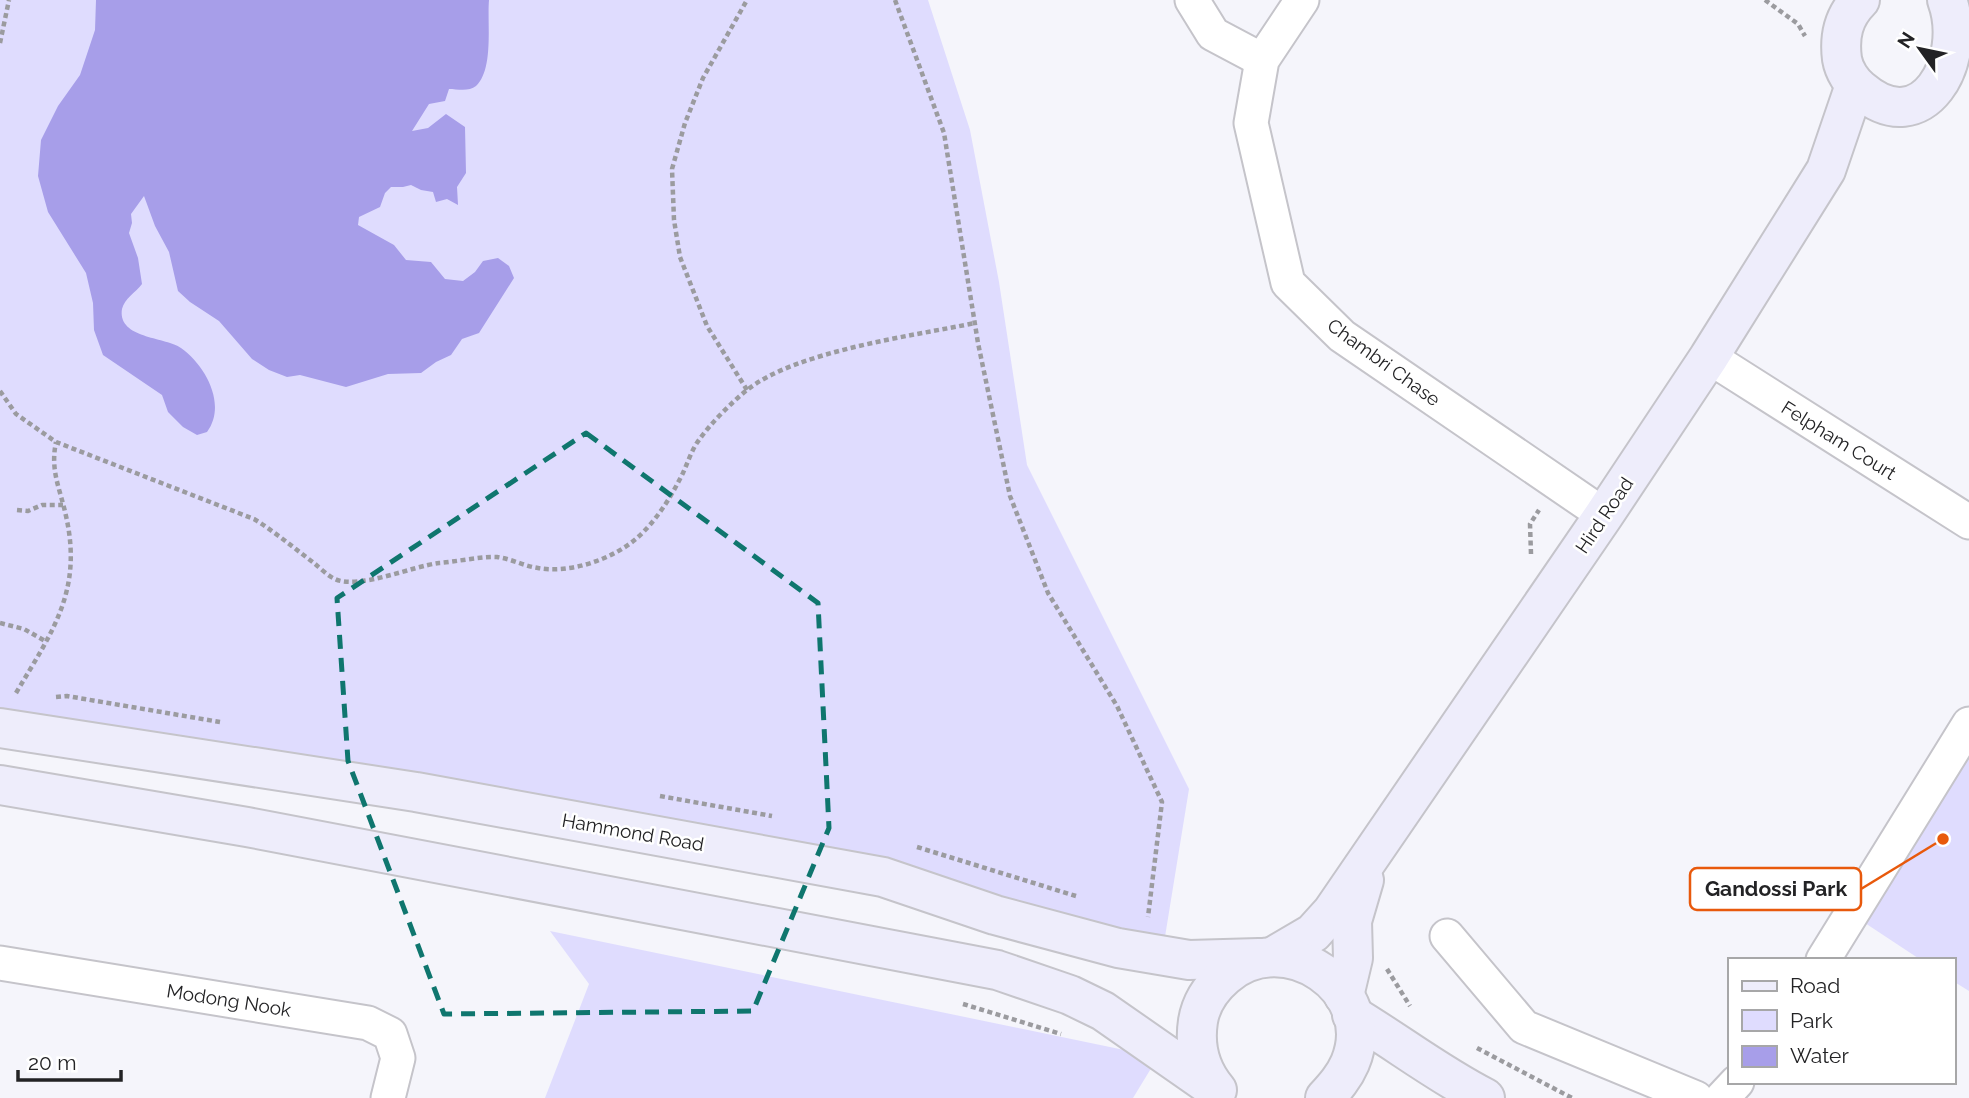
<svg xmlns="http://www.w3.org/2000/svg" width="1969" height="1098" font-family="Raleway,sans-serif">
	<rect width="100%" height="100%" fill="#f5f5fb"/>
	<!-- green -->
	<g fill="#dfdcfe">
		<path d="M0,0H928L970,130L999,282L1027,465L1189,789L1163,949L0,716Z"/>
		<path d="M1969,754V991L1953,981V960H1921L1865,923Z"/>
		<path d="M550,931L1158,1057L1133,1098H545L589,984Z"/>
	</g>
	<!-- water -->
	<path fill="#a79ee9" d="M96,0H489C487,23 494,69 476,86C469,92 457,89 449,89L445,101L429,104L412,131L428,128L446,114L465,127L466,173L457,187L458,205L447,199L436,202L433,192L421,190L411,185L403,187H391L385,193L380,207L359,217L358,225L394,245L406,260L431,262L445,279L463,281L475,272L483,261L498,258L509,266L514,278L479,333L462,339L451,355L436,362L421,373L388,374L346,387L300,375L287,377L269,370L252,359L219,321L190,302L178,291L169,252L155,226L144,196L131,214L132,223L129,233L138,258L142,284C136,292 124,299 122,309C117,339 166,337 181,348C206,366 227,405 207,432L197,435L183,427L168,412L162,395L103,355L94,330L93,303L86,273L48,212L38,176L41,140L58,106L80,75L95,30Z"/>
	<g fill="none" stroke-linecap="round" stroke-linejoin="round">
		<defs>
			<g id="street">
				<path d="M1192,0L1213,34L1262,60"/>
				<path d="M1302,0L1262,60L1251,123L1288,283L1342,336L1604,515"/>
				<path d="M1709,357L1969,522"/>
				<path d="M1447,936L1524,1027L1696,1098"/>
				<path d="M1823,960L1969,724"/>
				<path d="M0,963L368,1023L390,1034L398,1058L388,1098"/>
				<path d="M1722,1098L1737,1082"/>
			</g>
			<g id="secondary">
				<path d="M1860,0C1843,17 1839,36 1842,59C1844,71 1852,83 1861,90C1923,143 1969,60 1947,0"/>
				<path d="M0,728L416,792L883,877L995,915L1118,948L1189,960L1259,958"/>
				<path d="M0,785L247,827L997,970L1070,995L1103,1011L1215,1089"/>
				<path d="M1274,956L1313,933L1332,912L1604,515L1709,357L1826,170L1855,85"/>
				<path d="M1344,996L1353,958L1352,921L1364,880"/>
				<path d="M1352,1015C1397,1042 1438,1074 1485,1098"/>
				<path d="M1217,1090C1200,1070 1194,1047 1198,1021C1201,1003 1211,988 1225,976C1284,924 1381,989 1350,1063C1344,1077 1335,1087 1325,1098"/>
			</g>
		</defs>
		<!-- street casing -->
		<use href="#street" stroke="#c5c4ca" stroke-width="37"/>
		<!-- secondary casing -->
		<use href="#secondary" stroke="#c5c4ca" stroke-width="42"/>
		<!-- path -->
		<g stroke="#9b9b9f" stroke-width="4.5" stroke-dasharray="5 3.5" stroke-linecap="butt">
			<path d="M895,0L944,133L978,343L1010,496L1048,593L1117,706L1162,802L1148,917"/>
			<path d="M1765,0L1798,24L1805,36"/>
			<path d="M0,43L9,0"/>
			<path d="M747,390L707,326L680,257L674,220L672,169L685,123L703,78L747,0"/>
			<path d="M0,391L16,414L56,442L254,519C275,532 294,548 314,563C320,568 328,576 335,579C358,590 413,566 439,563C455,562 482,556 497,557C512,559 524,566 538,568C570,574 613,559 637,538C657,520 671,497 683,473C688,462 692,449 699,440C710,424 732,402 747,390C796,351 912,336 975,323"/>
			<path d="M17,510L28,511L42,505H63"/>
			<path d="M1531,554L1530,524L1539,510"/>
			<path d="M0,623L24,629L47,642"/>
			<path d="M16,693C52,632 83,591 66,516C60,488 50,471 56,442"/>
			<path d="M56,697L67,696L220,722"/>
			<path d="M660,796L772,816"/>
			<path d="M917,847L1076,896"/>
			<path d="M1387,969L1410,1006"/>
			<path d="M963,1004L1061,1034"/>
			<path d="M1477,1048L1572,1098"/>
		</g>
		<!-- street -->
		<use href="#street" stroke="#fff" stroke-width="33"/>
		<!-- secondary -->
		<use href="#secondary" stroke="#eeedfb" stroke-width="38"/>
	</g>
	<!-- marked area -->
	<path fill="none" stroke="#0f766e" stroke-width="5" stroke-dasharray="14 9" stroke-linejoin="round" d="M586,433L818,603L829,828L753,1011L444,1014L348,761L337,598Z"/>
	<g text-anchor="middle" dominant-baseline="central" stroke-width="5" stroke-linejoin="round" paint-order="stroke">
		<!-- street labels -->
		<g font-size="19" fill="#232325" stroke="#fff">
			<text transform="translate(1384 362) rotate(36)">Chambri Chase</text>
			<text transform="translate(1839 440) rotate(32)">Felpham Court</text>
			<text transform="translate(1604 515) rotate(-56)">Hird Road</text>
			<text transform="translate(633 832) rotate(10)">Hammond Road</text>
			<text transform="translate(229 1000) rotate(9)">Modong Nook</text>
		</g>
	</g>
	<!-- callouts -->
	<path fill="none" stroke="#e8590c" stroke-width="2.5" d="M1943 839L1861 889"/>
	<circle fill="#e8590c" stroke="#fff" stroke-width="2.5" cx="1943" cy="839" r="7"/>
	<rect fill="#fff" stroke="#e8590c" stroke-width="2.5" x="1690" y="868" width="171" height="42" rx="7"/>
	<g font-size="21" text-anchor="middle" font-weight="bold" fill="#232325">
		<text x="1776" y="896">Gandossi Park</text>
	</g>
	<!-- legend -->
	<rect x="1728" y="958" width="228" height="126" fill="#ffffff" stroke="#a7a7a8" stroke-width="2"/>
	<rect x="1742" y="981" width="35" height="10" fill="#eeedfb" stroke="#a7a7a8" stroke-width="2"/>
	<text x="1790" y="993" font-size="21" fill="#232325">Road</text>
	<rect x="1742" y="1010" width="35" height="21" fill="#dfdcfe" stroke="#a7a7a8" stroke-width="2"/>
	<text x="1790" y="1028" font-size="21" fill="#232325">Park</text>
	<rect x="1742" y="1046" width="35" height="21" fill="#a79ee9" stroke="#a7a7a8" stroke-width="2"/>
	<text x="1790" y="1063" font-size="21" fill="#232325">Water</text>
	<!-- north arrow -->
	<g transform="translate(1920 49) rotate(303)" stroke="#ffffff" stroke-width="5" paint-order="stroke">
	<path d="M0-5L12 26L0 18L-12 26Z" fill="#232325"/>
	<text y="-10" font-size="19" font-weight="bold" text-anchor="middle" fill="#232325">N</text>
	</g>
	<!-- scale -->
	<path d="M18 1070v10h103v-10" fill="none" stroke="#232325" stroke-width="3.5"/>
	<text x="28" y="1070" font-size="21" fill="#232325" stroke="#ffffff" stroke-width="5" paint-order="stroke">20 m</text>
</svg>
